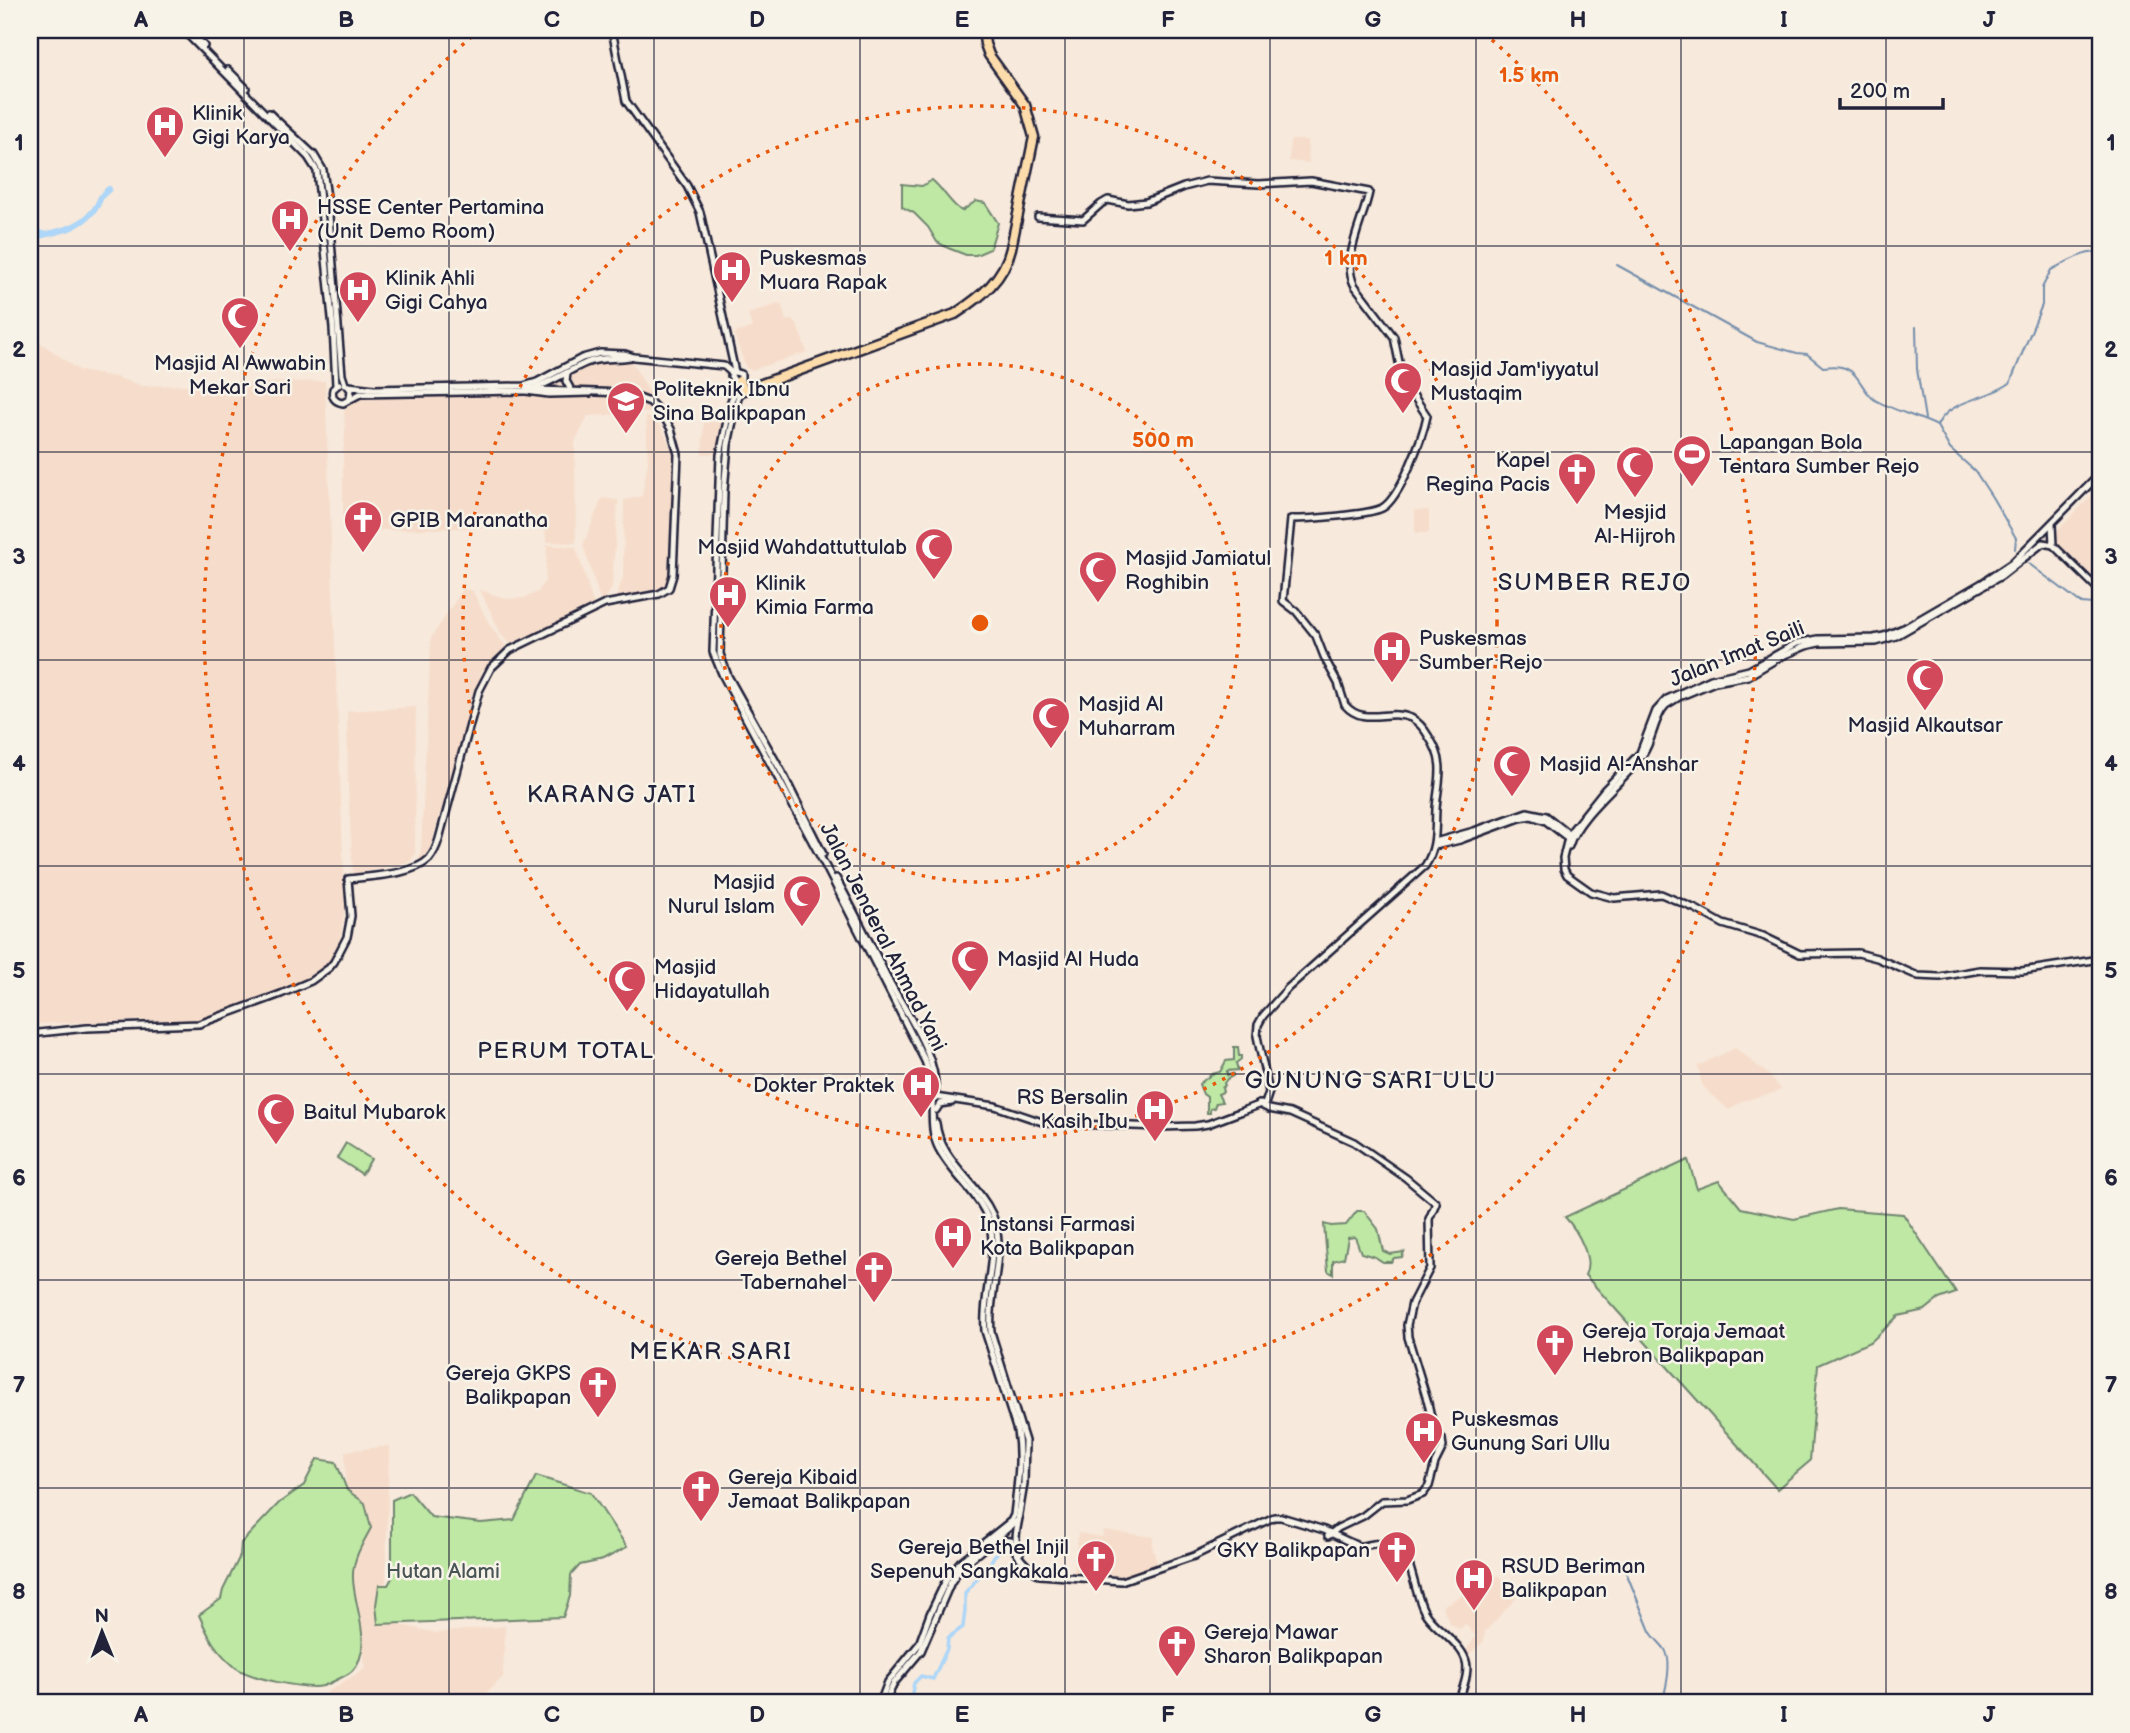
<svg xmlns="http://www.w3.org/2000/svg" width="2130" height="1733" font-family="'Balsamiq Sans',sans-serif">
	<rect width="100%" height="100%" fill="#f7e9db"/>
	<filter id="ink" filterUnits="userSpaceOnUse"><feTurbulence type="fractalNoise" baseFrequency=".0143" numOctaves="2"/><feDisplacementMap in="SourceGraphic" scale="14" xChannelSelector="R" yChannelSelector="G"/><feConvolveMatrix kernelMatrix="1 2 1 2 8 2 1 2 1" color-interpolation-filters="sRGB"/></filter>
	<g filter="url(#ink)">
		<!-- built -->
		<g fill="#f6ddcb">
			<path d="M1292,140H1307L1309,163L1289,161L1290,141Z"/>
			<path d="M781,303L786,320H793L797,325L807,352L752,370L746,368L734,334L752,327L748,314Z"/>
			<path d="M30,335L80,371L115,377L143,386L325,381L345,907L338,951L327,967L312,978L200,1019L30,1024Z"/>
			<path d="M601,361H631L661,412L588,416L575,442L576,543L546,542L545,526L343,531V456L345,434L344,406L349,401L358,399L536,394L566,375Z"/>
			<path d="M646,417L656,419L665,434L677,463L670,576L666,584L657,592L612,599L617,595L623,577L624,500L642,496L648,462Z"/>
			<path d="M716,419L722,420L717,454H702L704,421L715,422Z"/>
			<path d="M2100,487V589L2053,543L2054,534Z"/>
			<path d="M602,498L618,500L612,587L605,600L601,602L583,545Z"/>
			<rect x="1415" y="510" width="14" height="23"/>
			<path d="M547,545L576,547L594,606L512,645L502,636L480,590L508,599L524,598L538,592L545,581Z"/>
			<path d="M463,589L472,590L489,624L508,649L492,661L481,673L431,846L426,855L419,861L421,848L431,638Z"/>
			<path d="M416,707L415,854L410,862L353,874L348,789L347,711Z"/>
			<path d="M1735,1048L1768,1074L1781,1089L1773,1093L1742,1101L1729,1110L1710,1094L1702,1084L1698,1066Z"/>
			<path d="M389,1446L385,1621L436,1633L505,1626L503,1677L476,1703H325L327,1692L366,1668L347,1579L345,1451Z"/>
			<path d="M1104,1530L1154,1537L1152,1546L1158,1566L1121,1578L1074,1574L1078,1533L1102,1537Z"/>
			<path d="M1498,1576L1517,1597L1485,1632L1483,1642L1469,1654L1466,1650L1476,1636L1465,1624L1460,1629L1450,1623L1442,1606Z"/>
		</g>
		<!-- green -->
		<g fill="#bee8a4" stroke="#708570" stroke-width="2">
			<path d="M932,180C944,190 951,205 962,211L976,201L985,203L998,223L990,249L976,255H966L948,248L937,242L928,227L914,213L902,207V184L922,186Z"/>
			<path d="M1234,1047H1238L1239,1056H1241V1059L1236,1063L1238,1070L1227,1071V1075L1233,1074V1076L1227,1079L1224,1083L1225,1085L1222,1088L1223,1092L1218,1094L1222,1102L1216,1103L1214,1108L1210,1109V1113H1207V1097L1203,1094L1199,1084L1212,1074L1220,1072L1226,1061L1234,1060Z"/>
			<path d="M346,1143L371,1159L362,1174L337,1158Z"/>
			<path d="M1688,1160L1697,1189L1719,1181L1741,1208L1794,1219L1838,1209L1903,1214L1956,1293L1939,1299L1925,1310L1898,1316L1872,1341L1818,1365L1810,1461L1777,1489L1585,1275C1594,1259 1577,1230 1565,1217Z"/>
			<path d="M1357,1211H1364L1378,1229L1383,1251L1390,1254L1404,1252L1402,1257L1394,1258L1391,1262H1383L1375,1257L1361,1253L1355,1237L1348,1238L1344,1258L1333,1261V1274L1328,1271L1324,1224L1331,1226L1346,1225Z"/>
			<path d="M317,1459L336,1462L347,1490L365,1503L371,1528C363,1543 352,1560 353,1578C353,1604 375,1648 352,1671C348,1675 328,1684 323,1686C306,1690 248,1678 235,1667C215,1650 209,1638 199,1615L221,1599L223,1590L240,1556L241,1543L279,1503L304,1485Z"/>
			<path d="M536,1476L591,1493L627,1547L603,1560L580,1565L571,1575L570,1596L563,1617L378,1624L376,1605L379,1585H388L392,1578V1500L410,1492L431,1517L481,1523L514,1520Z"/>
		</g>
		<g fill="none" stroke-linecap="round" stroke-linejoin="round">
			<!-- stream -->
			<g stroke="#758eac" stroke-width="2">
				<path d="M1617,265L1757,342L1797,353L1807,354L1823,367C1830,366 1838,365 1845,368C1859,373 1863,392 1875,400C1894,411 1917,416 1937,426"/>
				<path d="M1916,327L1917,369L1925,419"/>
				<path d="M2015,549L2016,538L1992,497L1975,471L1950,449L1937,426C1948,399 1988,400 2010,383L2042,305V288L2051,270C2065,263 2085,250 2100,253"/>
				<path d="M2028,563L2081,603L2094,604L2100,608"/>
				<path d="M1628,1561L1626,1572L1650,1631C1654,1638 1659,1642 1664,1648C1673,1660 1666,1689 1662,1703"/>
			</g>
			<!-- canal -->
			<path stroke="#add6f8" stroke-width="3.5" d="M910,1703L914,1683L921,1676L933,1679L947,1649L948,1638L963,1627L965,1610V1593L989,1565L994,1556L1004,1547"/>
			<!-- river -->
			<g stroke="#add6f8" stroke-width="6">
				<path d="M30,229L43,234"/>
				<path d="M30,238C53,232 78,231 94,210C102,201 96,199 109,189"/>
			</g>
			<defs>
				<g id="secondary">
					<path d="M183,30L308,157L317,171L333,328L336,385"/>
					<path d="M189,30L204,46"/>
					<path d="M612,30L626,101L687,186L700,212L735,372"/>
					<path d="M228,70L246,88"/>
					<path d="M269,113L314,155L323,170L328,204L342,375L345,384"/>
					<path d="M1038,217L1083,220L1101,204L1108,200L1128,204L1146,202L1184,187L1207,181L1259,184L1311,181L1369,192C1364,219 1340,261 1355,286L1394,337L1401,372L1409,389L1427,416C1423,436 1400,499 1382,508C1368,515 1308,519 1291,519L1283,601L1296,611L1316,636L1325,659L1338,683L1345,705C1364,727 1389,708 1411,718C1419,722 1425,730 1429,737C1447,764 1438,780 1436,809C1435,830 1437,848 1425,866L1288,988L1263,1016L1258,1025L1257,1036L1269,1092L1265,1104"/>
					<path d="M567,373L566,381L571,390"/>
					<path d="M731,376L735,382L741,380V374L735,372"/>
					<path d="M339,384L333,389C331,397 335,402 343,403L360,394L524,391C547,386 565,372 586,363C601,356 615,360 630,357"/>
					<path d="M742,385L735,391L731,401L720,455L713,652L723,676L827,869L925,1061C929,1072 932,1084 932,1097C933,1115 930,1132 939,1149C953,1177 986,1198 991,1230C996,1264 982,1297 985,1331L1017,1431C1022,1459 1017,1487 1014,1515L1011,1521L960,1562L948,1576L930,1614L919,1644L888,1682L880,1703"/>
					<path d="M348,386L351,390L350,397"/>
					<path d="M349,386L374,389L524,386L537,382L582,358L600,353L625,354L634,357L724,366L732,373"/>
					<path d="M745,390L739,395L737,402L728,445L724,491L720,654L728,676L784,776L823,854"/>
					<path d="M526,391L549,394L590,393"/>
					<path d="M2100,474L2012,563L1982,583L1906,627L1884,636L1874,638L1818,639L1797,643L1749,670L1711,679L1667,699L1656,711L1640,753L1604,790L1572,830L1568,838L1563,858L1564,869L1567,875L1591,892L1614,898L1661,894L1696,909L1723,924L1763,936L1800,954L1858,953L1877,958L1918,976L1940,977L1980,970L2022,971L2100,959"/>
					<path d="M2052,524L2053,545"/>
					<path d="M1435,842L1474,831L1527,812L1546,816L1570,835"/>
					<path d="M1435,846L1460,840L1520,818L1531,816L1546,821L1568,838"/>
					<path d="M1569,846C1578,815 1623,782 1642,756C1652,742 1653,725 1662,710L1666,705L1679,697L1715,682L1748,676L1780,657L1806,646L1819,643L1876,642L1896,636L2001,576L2043,543L2053,545L2100,591"/>
					<path d="M836,878C854,911 871,945 888,979C907,1015 940,1057 935,1099"/>
					<path d="M30,1036L39,1033L87,1028L199,1024L281,994L311,981L329,968L334,962L347,937L351,916L348,879C371,876 413,875 429,859C434,853 437,846 439,839L479,691L491,668L510,650L605,604L659,594L669,588L673,575L678,454L671,429L662,414L650,402L625,393L539,390L526,386"/>
					<path d="M935,1097L995,1106L1045,1123L1161,1127L1195,1126L1208,1124L1261,1104"/>
					<path d="M1259,1104L1269,1109L1290,1113L1354,1142L1406,1178L1436,1203L1429,1219L1430,1268L1412,1303L1407,1325L1408,1337L1428,1403L1433,1426L1442,1439L1443,1447L1435,1463L1429,1486L1423,1494L1407,1500L1382,1501L1363,1516L1338,1528L1328,1536"/>
					<path d="M936,1110L940,1104L952,1102"/>
					<path d="M1019,1518C1017,1529 1013,1543 1020,1553"/>
					<path d="M998,1540L1011,1541C1015,1555 1027,1568 1040,1575L1121,1581L1194,1556L1274,1517H1281L1324,1530L1360,1547"/>
					<path d="M1356,1547C1371,1546 1391,1536 1402,1548C1413,1567 1414,1591 1424,1611C1428,1619 1435,1625 1442,1631C1473,1659 1471,1665 1458,1703"/>
					<path d="M885,1703L894,1683L921,1651L951,1582L961,1567L1018,1520L1024,1484L1025,1441L991,1332C987,1293 1008,1251 992,1214C977,1181 940,1161 936,1123"/>
				</g>
				<path id="trunk" d="M739,381L745,390L955,314C981,297 1004,279 1011,248L1034,137L1025,105L989,55L985,44L983,30"/>
			</defs>
			<!-- secondary casing -->
			<use href="#secondary" stroke="#22223b" stroke-width="10"/>
			<!-- trunk casing -->
			<use href="#trunk" stroke="#22223b" stroke-width="13"/>
			<!-- secondary -->
			<use href="#secondary" stroke="#f7f3e8" stroke-width="5"/>
			<!-- trunk -->
			<use href="#trunk" stroke="#fddcac" stroke-width="8"/>
		</g>
	</g>
	<!-- grid -->
	<path fill="none" stroke="#22223b" stroke-width="2" stroke-opacity="0.55" d="M244,30V1703M449,30V1703M654,30V1703M860,30V1703M1065,30V1703M1270,30V1703M1476,30V1703M1681,30V1703M1886,30V1703M30,246H2100M30,452H2100M30,660H2100M30,866H2100M30,1074H2100M30,1280H2100M30,1488H2100"/>
	<!-- distance rings -->
	<g fill="none" stroke="#e8590c" stroke-width="3.5" stroke-dasharray="3.5 7">
		<circle cx="980" cy="623" r="259"/>
		<circle cx="980" cy="623" r="517"/>
		<path d="M1484 33A776 776 0 1 1 476 33"/>
	</g>
	<!-- icons -->
	<defs>
		<symbol id="hospital-pin" viewBox="-11 -11 22 30"><path d="M0 17L-7.5 6A9.5 9.5 0 1 1 7.5 6Z" fill="#d1495b" stroke="#f7f3e8"/><path d="M-5-5h3v3.5h4V-5h3V5h-3V1.5h-4V5h-3Z" fill="#fff"/></symbol>
		<symbol id="mosque-pin" viewBox="-11 -11 22 30"><path d="M0 17L-7.5 6A9.5 9.5 0 1 1 7.5 6Z" fill="#d1495b" stroke="#f7f3e8"/><path d="M3.5-4.9A6 6 0 1 0 3.5 4.9A5 5 0 1 1 3.5-4.9Z" fill="#fff"/></symbol>
		<symbol id="university-pin" viewBox="-11 -11 22 30"><path d="M0 17L-7.5 6A9.5 9.5 0 1 1 7.5 6Z" fill="#d1495b" stroke="#f7f3e8"/><path d="M0-5L7-2L0 1L-7-2ZM-4 1L0 2.5L4 1V4Q0 6-4 4Z" fill="#fff"/></symbol>
		<symbol id="stadium-pin" viewBox="-11 -11 22 30"><path d="M0 17L-7.5 6A9.5 9.5 0 1 1 7.5 6Z" fill="#d1495b" stroke="#f7f3e8"/><path d="M0-5a6.5 5 0 1 0 0 10a6.5 5 0 1 0 0-10ZM-3.5-1.8h7v3.6h-7Z" fill="#fff"/></symbol>
		<symbol id="church-pin" viewBox="-11 -11 22 30"><path d="M0 17L-7.5 6A9.5 9.5 0 1 1 7.5 6Z" fill="#d1495b" stroke="#f7f3e8"/><path d="M-1.2-6h2.4v3.5h3.3v2.4h-3.3V6h-2.4V-.1h-3.3v-2.4h3.3Z" fill="#fff"/></symbol>
	</defs>
	<g fill-rule="evenodd">
		<use href="#hospital-pin" x="143" y="103" width="44" height="60"/>
		<use href="#hospital-pin" x="268" y="197" width="44" height="60"/>
		<use href="#hospital-pin" x="710" y="248" width="44" height="60"/>
		<use href="#hospital-pin" x="336" y="268" width="44" height="60"/>
		<use href="#mosque-pin" x="218" y="294" width="44" height="60"/>
		<use href="#mosque-pin" x="1381" y="359" width="44" height="60"/>
		<use href="#university-pin" x="604" y="379" width="44" height="60"/>
		<use href="#stadium-pin" x="1670" y="432" width="44" height="60"/>
		<use href="#mosque-pin" x="1613" y="443" width="44" height="60"/>
		<use href="#church-pin" x="1555" y="450" width="44" height="60"/>
		<use href="#church-pin" x="341" y="498" width="44" height="60"/>
		<use href="#mosque-pin" x="912" y="525" width="44" height="60"/>
		<use href="#mosque-pin" x="1076" y="548" width="44" height="60"/>
		<use href="#hospital-pin" x="706" y="573" width="44" height="60"/>
		<use href="#hospital-pin" x="1370" y="628" width="44" height="60"/>
		<use href="#mosque-pin" x="1903" y="656" width="44" height="60"/>
		<use href="#mosque-pin" x="1029" y="694" width="44" height="60"/>
		<use href="#mosque-pin" x="1490" y="742" width="44" height="60"/>
		<use href="#mosque-pin" x="780" y="872" width="44" height="60"/>
		<use href="#mosque-pin" x="948" y="937" width="44" height="60"/>
		<use href="#mosque-pin" x="605" y="957" width="44" height="60"/>
		<use href="#hospital-pin" x="899" y="1063" width="44" height="60"/>
		<use href="#hospital-pin" x="1133" y="1087" width="44" height="60"/>
		<use href="#mosque-pin" x="254" y="1090" width="44" height="60"/>
		<use href="#hospital-pin" x="931" y="1214" width="44" height="60"/>
		<use href="#church-pin" x="852" y="1248" width="44" height="60"/>
		<use href="#church-pin" x="1533" y="1321" width="44" height="60"/>
		<use href="#church-pin" x="576" y="1363" width="44" height="60"/>
		<use href="#hospital-pin" x="1402" y="1409" width="44" height="60"/>
		<use href="#church-pin" x="679" y="1467" width="44" height="60"/>
		<use href="#church-pin" x="1375" y="1528" width="44" height="60"/>
		<use href="#church-pin" x="1074" y="1537" width="44" height="60"/>
		<use href="#hospital-pin" x="1452" y="1556" width="44" height="60"/>
		<use href="#church-pin" x="1155" y="1622" width="44" height="60"/>
	</g>
	<g text-anchor="middle" dominant-baseline="central" stroke-width="5" stroke-linejoin="round" paint-order="stroke">
		<!-- poi labels -->
		<g font-size="21" fill="#22223b" stroke="#f7f3e8" text-anchor="start">
			<text x="192" y="113">Klinik<tspan x="192" dy="24">Gigi Karya</tspan></text>
			<text x="317" y="207">HSSE Center Pertamina<tspan x="317" dy="24">(Unit Demo Room)</tspan></text>
			<text x="759" y="258">Puskesmas<tspan x="759" dy="24">Muara Rapak</tspan></text>
			<text x="385" y="278">Klinik Ahli<tspan x="385" dy="24">Gigi Cahya</tspan></text>
			<text x="240" y="363" text-anchor="middle">Masjid Al Awwabin<tspan x="240" dy="24">Mekar Sari</tspan></text>
			<text x="1430" y="369">Masjid Jam'iyyatul<tspan x="1430" dy="24">Mustaqim</tspan></text>
			<text x="653" y="389">Politeknik Ibnu<tspan x="653" dy="24">Sina Balikpapan</tspan></text>
			<text x="1719" y="442">Lapangan Bola<tspan x="1719" dy="24">Tentara Sumber Rejo</tspan></text>
			<text x="1550" y="460" text-anchor="end">Kapel<tspan x="1550" dy="24">Regina Pacis</tspan></text>
			<text x="1635" y="512" text-anchor="middle">Mesjid<tspan x="1635" dy="24">Al-Hijroh</tspan></text>
			<text x="390" y="520">GPIB Maranatha</text>
			<text x="907" y="547" text-anchor="end">Masjid Wahdattuttulab</text>
			<text x="1125" y="558">Masjid Jamiatul<tspan x="1125" dy="24">Roghibin</tspan></text>
			<text x="755" y="583">Klinik<tspan x="755" dy="24">Kimia Farma</tspan></text>
			<text x="1419" y="638">Puskesmas<tspan x="1419" dy="24">Sumber Rejo</tspan></text>
			<text x="1078" y="704">Masjid Al<tspan x="1078" dy="24">Muharram</tspan></text>
			<text x="1925" y="725" text-anchor="middle">Masjid Alkautsar</text>
			<text x="1539" y="764">Masjid Al-Anshar</text>
			<text x="775" y="882" text-anchor="end">Masjid<tspan x="775" dy="24">Nurul Islam</tspan></text>
			<text x="997" y="959">Masjid Al Huda</text>
			<text x="654" y="967">Masjid<tspan x="654" dy="24">Hidayatullah</tspan></text>
			<text x="894" y="1085" text-anchor="end">Dokter Praktek</text>
			<text x="1128" y="1097" text-anchor="end">RS Bersalin<tspan x="1128" dy="24">Kasih Ibu</tspan></text>
			<text x="303" y="1112">Baitul Mubarok</text>
			<text x="980" y="1224">Instansi Farmasi<tspan x="980" dy="24">Kota Balikpapan</tspan></text>
			<text x="847" y="1258" text-anchor="end">Gereja Bethel<tspan x="847" dy="24">Tabernahel</tspan></text>
			<text x="1582" y="1331">Gereja Toraja Jemaat<tspan x="1582" dy="24">Hebron Balikpapan</tspan></text>
			<text x="571" y="1373" text-anchor="end">Gereja GKPS<tspan x="571" dy="24">Balikpapan</tspan></text>
			<text x="1451" y="1419">Puskesmas<tspan x="1451" dy="24">Gunung Sari Ullu</tspan></text>
			<text x="728" y="1477">Gereja Kibaid<tspan x="728" dy="24">Jemaat Balikpapan</tspan></text>
			<text x="1069" y="1547" text-anchor="end">Gereja Bethel Injil<tspan x="1069" dy="24">Sepenuh Sangkakala</tspan></text>
			<text x="1370" y="1550" text-anchor="end">GKY Balikpapan</text>
			<text x="1501" y="1566">RSUD Beriman<tspan x="1501" dy="24">Balikpapan</tspan></text>
			<text x="1204" y="1632">Gereja Mawar<tspan x="1204" dy="24">Sharon Balikpapan</tspan></text>
		</g>
		<!-- street labels -->
		<g font-size="21" fill="#22223b" stroke="#f7f3e8">
			<text transform="translate(1737 654) rotate(-22)">Jalan Imat Saili</text>
			<text transform="translate(883 937) rotate(63)">Jalan Jenderal Ahmad Yani</text>
		</g>
		<!-- park labels -->
		<g font-size="21" fill="#495455" stroke="#f7f3e8">
			<text x="443" y="1571">Hutan Alami</text>
		</g>
		<!-- neighbourhood labels -->
		<g font-size="23" letter-spacing="2" fill="#22223b" stroke="#f7f3e8">
			<text x="566" y="1051">PERUM TOTAL</text>
		</g>
		<!-- quarter labels -->
		<g font-size="24" letter-spacing="2" fill="#22223b" stroke="#f7f3e8">
			<text x="1595" y="582">SUMBER REJO</text>
			<text x="612" y="794">KARANG JATI</text>
			<text x="1371" y="1080">GUNUNG SARI ULU</text>
			<text x="711" y="1351">MEKAR SARI</text>
		</g>
	</g>
	<circle cx="980" cy="623" r="10" fill="#e8590c" stroke="#f7f3e8" stroke-width="3.5"/>
	<g font-size="21" text-anchor="middle" font-weight="bold" fill="#e8590c" stroke="#f7f3e8" stroke-width="5" stroke-linejoin="round" paint-order="stroke">
		<text x="1529" y="82">1.5 km</text>
		<text x="1346" y="265">1 km</text>
		<text x="1163" y="447">500 m</text>
	</g>
	<!-- margin -->
	<rect width="2130" height="1733" fill="none" stroke="#f7f3e8" stroke-width="77"/>
	<!-- north arrow -->
	<g transform="translate(102 1632) rotate(359)" stroke="#f7f3e8" stroke-width="5" paint-order="stroke">
	<path d="M0-5L12 26L0 18L-12 26Z" fill="#22223b"/>
	<text y="-10" font-size="19" font-weight="bold" text-anchor="middle" fill="#22223b">N</text>
	</g>
	<!-- scale -->
	<path d="M1840 98v10h103v-10" fill="none" stroke="#22223b" stroke-width="3.5"/>
	<text x="1850" y="98" font-size="21" fill="#22223b" stroke="#f7f3e8" stroke-width="5" paint-order="stroke">200 m</text>
	<rect x="38" y="38" width="2054" height="1656" fill="none" stroke="#22223b" stroke-width="2.5"/>
	<g font-size="23" text-anchor="middle" font-weight="bold" fill="#22223b">
		<text x="141" y="27">A</text>
		<text x="346" y="27">B</text>
		<text x="552" y="27">C</text>
		<text x="757" y="27">D</text>
		<text x="962" y="27">E</text>
		<text x="1168" y="27">F</text>
		<text x="1373" y="27">G</text>
		<text x="1578" y="27">H</text>
		<text x="1784" y="27">I</text>
		<text x="1989" y="27">J</text>
		<text x="19" y="150">1</text>
		<text x="2111" y="150">1</text>
		<text x="19" y="357">2</text>
		<text x="2111" y="357">2</text>
		<text x="19" y="564">3</text>
		<text x="2111" y="564">3</text>
		<text x="19" y="771">4</text>
		<text x="2111" y="771">4</text>
		<text x="19" y="978">5</text>
		<text x="2111" y="978">5</text>
		<text x="19" y="1185">6</text>
		<text x="2111" y="1185">6</text>
		<text x="19" y="1392">7</text>
		<text x="2111" y="1392">7</text>
		<text x="19" y="1599">8</text>
		<text x="2111" y="1599">8</text>
		<text x="141" y="1722">A</text>
		<text x="346" y="1722">B</text>
		<text x="552" y="1722">C</text>
		<text x="757" y="1722">D</text>
		<text x="962" y="1722">E</text>
		<text x="1168" y="1722">F</text>
		<text x="1373" y="1722">G</text>
		<text x="1578" y="1722">H</text>
		<text x="1784" y="1722">I</text>
		<text x="1989" y="1722">J</text>
	</g>
</svg>
